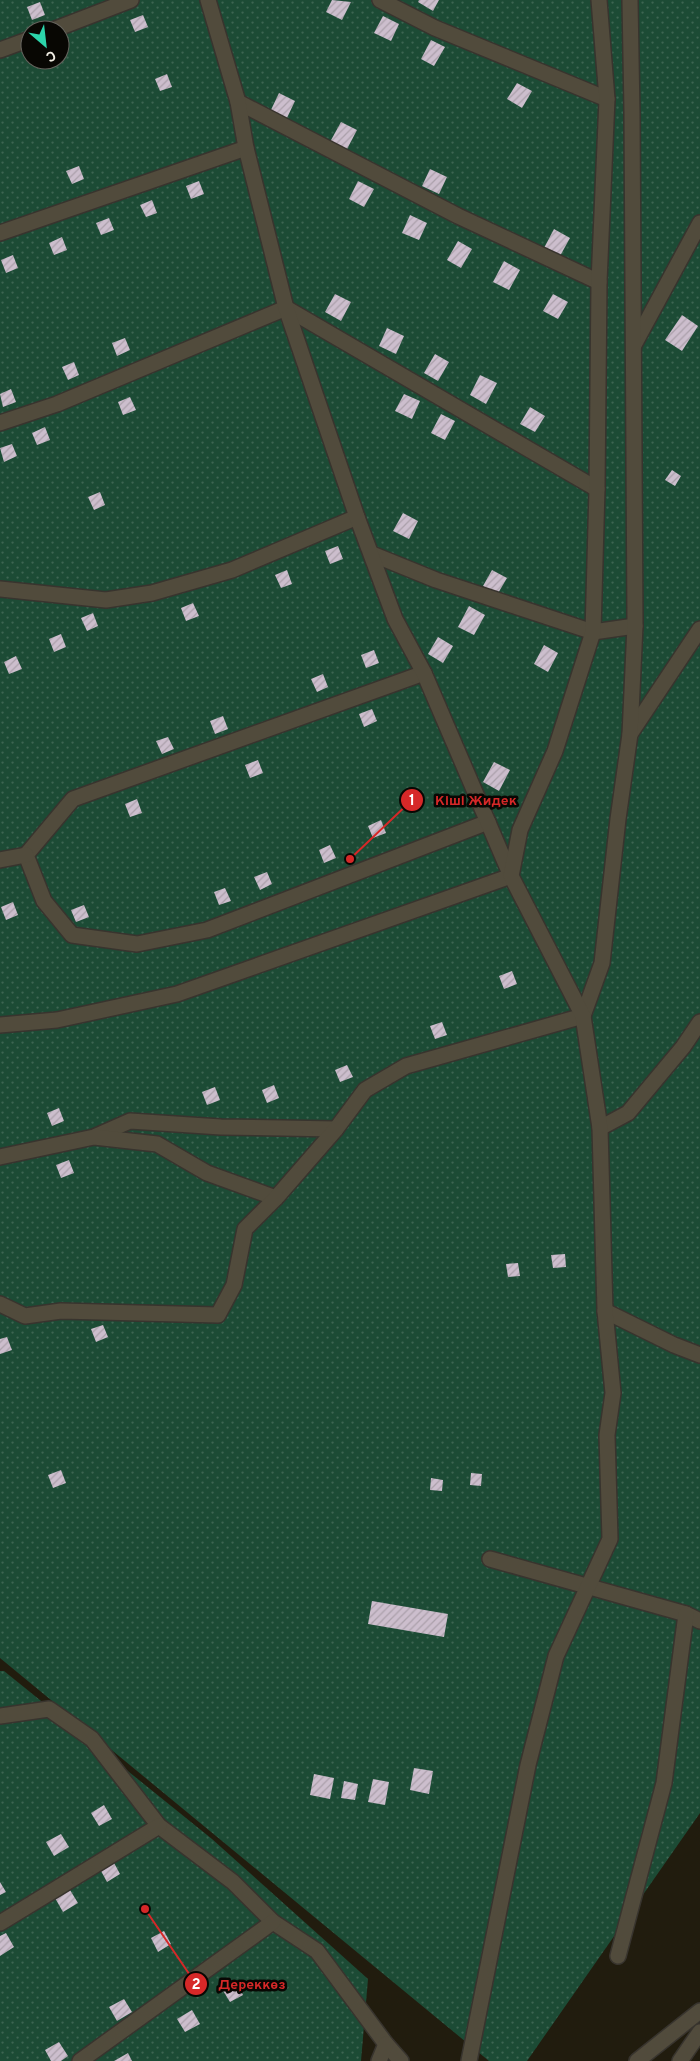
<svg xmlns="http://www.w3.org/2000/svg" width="700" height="2061" font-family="Overpass,sans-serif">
	<defs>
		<pattern id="garden-dots" width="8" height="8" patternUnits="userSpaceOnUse" patternTransform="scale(1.25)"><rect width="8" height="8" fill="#1c4b35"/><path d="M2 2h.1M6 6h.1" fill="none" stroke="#3d6552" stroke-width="1.8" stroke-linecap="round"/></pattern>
		<pattern id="building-hatch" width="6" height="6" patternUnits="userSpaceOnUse" patternTransform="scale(1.25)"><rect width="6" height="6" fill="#ccbecd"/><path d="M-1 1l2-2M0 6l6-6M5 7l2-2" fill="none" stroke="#aba0ab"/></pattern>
	</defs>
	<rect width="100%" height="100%" fill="#211c0e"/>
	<!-- garden -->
	<g fill="url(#garden-dots)" fill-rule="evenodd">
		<path d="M0,0H700V1813L527,2061H489L0,1658ZM30,30H60V60H30Z"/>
		<path d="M0,1671H4L212,1839L368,1979L361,2061H0Z"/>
	</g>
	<!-- building -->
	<g fill="url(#building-hatch)">
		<path d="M332,0L351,2L342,20L326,12Z"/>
		<path d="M419,0H439L433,11L418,2Z"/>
		<path d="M40,2L45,15L32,20L27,7Z"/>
		<path d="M143,15L148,27L135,32L130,20Z"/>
		<path d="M383,16L399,24L391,41L374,33Z"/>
		<path d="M431,40L445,47L434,66L421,59Z"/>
		<path d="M167,74L172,87L160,91L155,79Z"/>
		<path d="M517,83L532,91L522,108L507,99Z"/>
		<path d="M279,93L295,101L286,120L270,112Z"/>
		<path d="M341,122L357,130L346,151L330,142Z"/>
		<path d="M79,166L84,179L72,184L66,171Z"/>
		<path d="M430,169L447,177L439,194L422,186Z"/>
		<path d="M199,181L204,194L191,199L186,186Z"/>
		<path d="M358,181L374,189L364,207L349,199Z"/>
		<path d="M152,200L157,213L146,217L140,205Z"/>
		<path d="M410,215L427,223L419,240L402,233Z"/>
		<path d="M109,218L114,230L101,235L96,223Z"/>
		<path d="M554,229L570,238L560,256L544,248Z"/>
		<path d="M62,237L67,250L54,255L49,243Z"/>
		<path d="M458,241L472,249L461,268L447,260Z"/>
		<path d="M13,255L18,268L6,273L1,260Z"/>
		<path d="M504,261L520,270L509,290L493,282Z"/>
		<path d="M335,294L351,302L341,321L325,312Z"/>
		<path d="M553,294L568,302L558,319L543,311Z"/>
		<path d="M682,315L698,326L682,351L665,340Z"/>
		<path d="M387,328L404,336L396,354L379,346Z"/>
		<path d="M125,338L130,350L117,356L112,343Z"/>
		<path d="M435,354L449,362L438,381L424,373Z"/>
		<path d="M74,362L79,375L68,380L62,367Z"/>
		<path d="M480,375L497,383L486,404L470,395Z"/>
		<path d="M11,389L16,402L3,407L0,394Z"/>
		<path d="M404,394L420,401L412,419L395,411Z"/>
		<path d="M130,397L136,410L123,415L118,402Z"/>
		<path d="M530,407L545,416L535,432L520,424Z"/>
		<path d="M441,414L455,421L445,440L431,433Z"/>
		<path d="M45,427L50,440L37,445L32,433Z"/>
		<path d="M12,444L17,456L4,462L0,448Z"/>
		<path d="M672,470L681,476L675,486L665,480Z"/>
		<path d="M100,492L105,505L94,510L88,497Z"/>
		<path d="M403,513L418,521L409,539L393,531Z"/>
		<path d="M338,546L343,559L330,564L325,551Z"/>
		<path d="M287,570L292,584L281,588L275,575Z"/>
		<path d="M492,570L507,578L497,595L483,586Z"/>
		<path d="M193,603L199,616L186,621L181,608Z"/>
		<path d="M469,606L485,615L474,635L458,627Z"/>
		<path d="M93,613L98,626L87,631L81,618Z"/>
		<path d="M61,634L66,647L54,652L49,639Z"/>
		<path d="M438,637L453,646L443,663L428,654Z"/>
		<path d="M544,645L558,653L548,672L534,664Z"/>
		<path d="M374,650L379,663L366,668L361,655Z"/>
		<path d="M16,656L22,669L9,674L4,662Z"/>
		<path d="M323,674L328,687L317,692L311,679Z"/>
		<path d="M372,709L377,721L364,727L359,714Z"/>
		<path d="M223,716L228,729L215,734L210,721Z"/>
		<path d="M168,737L174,749L162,754L156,741Z"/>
		<path d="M258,760L263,773L250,778L245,765Z"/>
		<path d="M494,762L510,770L499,791L483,782Z"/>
		<path d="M137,799L142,813L130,817L125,804Z"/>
		<path d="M381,820L386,833L373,838L368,826Z"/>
		<path d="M330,845L336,858L324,863L319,850Z"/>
		<path d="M267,872L272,884L260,890L254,877Z"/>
		<path d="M225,888L231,901L219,905L214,892Z"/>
		<path d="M13,902L18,915L6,920L1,907Z"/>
		<path d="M84,905L89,917L76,922L71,910Z"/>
		<path d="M512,971L517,984L504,989L499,976Z"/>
		<path d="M442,1022L447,1035L435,1039L430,1026Z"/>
		<path d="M347,1065L353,1077L340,1082L335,1070Z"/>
		<path d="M274,1085L279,1098L267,1103L262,1090Z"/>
		<path d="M215,1087L220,1100L207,1105L202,1092Z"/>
		<path d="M59,1108L64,1121L52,1126L47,1113Z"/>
		<path d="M69,1160L74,1173L61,1178L56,1165Z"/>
		<path d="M565,1254L566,1267L553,1268L551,1255Z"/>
		<path d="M518,1263L520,1276L508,1277L506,1264Z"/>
		<path d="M103,1325L108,1337L96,1342L91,1329Z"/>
		<path d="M7,1337L12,1350L0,1354V1339Z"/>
		<path d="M61,1470L66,1483L53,1488L48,1475Z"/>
		<path d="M471,1473L482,1474L481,1486L470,1485Z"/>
		<path d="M431,1478L443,1480L442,1491L430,1490Z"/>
		<path d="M372,1601L448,1614L444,1637L368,1624Z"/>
		<path d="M414,1768L433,1771L429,1794L410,1790Z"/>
		<path d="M314,1774L334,1778L330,1799L310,1795Z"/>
		<path d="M373,1779L389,1782L385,1805L368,1802Z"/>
		<path d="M344,1781L358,1784L355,1800L341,1798Z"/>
		<path d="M104,1805L112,1819L99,1826L91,1813Z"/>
		<path d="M61,1834L69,1847L54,1856L46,1842Z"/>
		<path d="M113,1861L120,1874L107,1882L100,1869Z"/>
		<path d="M0,1882L6,1892L0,1895Z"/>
		<path d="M70,1890L78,1903L63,1912L55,1898Z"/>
		<path d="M164,1931L171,1944L158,1952L151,1938Z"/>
		<path d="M6,1933L14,1947L0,1956V1936Z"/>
		<path d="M235,1981L243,1995L230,2002L222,1989Z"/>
		<path d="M124,1999L132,2012L117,2021L109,2007Z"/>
		<path d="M192,2010L200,2024L185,2032L177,2019Z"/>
		<path d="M59,2042L68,2056L61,2061H51L45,2050Z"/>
		<path d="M128,2053L132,2061H114Z"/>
	</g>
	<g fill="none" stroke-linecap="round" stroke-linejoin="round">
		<defs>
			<g id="street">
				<path d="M380,0L435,28L607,99"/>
				<path d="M53,30L131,0"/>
				<path d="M0,50L30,39"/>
				<path d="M238,102L458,216L599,282"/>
				<path d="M0,233L246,148"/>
				<path d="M634,345L700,223"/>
				<path d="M0,423L57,404L286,308L597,489"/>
				<path d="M372,554L436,580L593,632L635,626"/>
				<path d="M0,589L106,600L152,593L232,570L357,517"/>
				<path d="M424,673L73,799L26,855L44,901L72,935L137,944L207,930L488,822"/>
				<path d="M630,734L700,629"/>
				<path d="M0,860L26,855"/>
				<path d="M583,1016L602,963L618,819L630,734L635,626L632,113L630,0"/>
				<path d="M0,1025L57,1020L177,994L511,876L424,673L395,619L357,517L286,308L246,148L238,102L208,0"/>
				<path d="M600,1128L628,1113L683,1047L700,1022"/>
				<path d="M96,1136L130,1121L221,1127L336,1129"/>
				<path d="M0,1157L94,1137L157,1144L207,1173L276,1198"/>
				<path d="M0,1304L25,1316L61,1311L218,1315L234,1285L245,1229L276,1198L336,1129L365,1090L406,1066L583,1016"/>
				<path d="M605,1311L674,1345L700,1355"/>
				<path d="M490,1559L686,1614L700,1621"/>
				<path d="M0,1716L49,1709L92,1739L159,1826L233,1882L273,1922L317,1951L386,2044L401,2061"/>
				<path d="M0,1923L159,1826"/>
				<path d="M618,1956L664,1783L686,1614"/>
				<path d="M80,2061L273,1922"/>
				<path d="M379,2061L386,2044"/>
				<path d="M469,2061L528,1765L556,1656L610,1539L607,1435L613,1393L605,1311L600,1128L583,1016L511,876L520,830L555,751L593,632L597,489L599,282L607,99L599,0"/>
				<path d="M637,2061L700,2011"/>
				<path d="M680,2061L700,2032"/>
			</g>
		</defs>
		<!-- street casing -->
		<use href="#street" stroke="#38342e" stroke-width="18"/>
		<!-- street -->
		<use href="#street" stroke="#514b3c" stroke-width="15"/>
	</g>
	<!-- callouts -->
	<path fill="none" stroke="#d62828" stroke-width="2" d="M350 859L412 800M145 1909L196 1984"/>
	<g fill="#d62828" stroke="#080703" stroke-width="2">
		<circle cx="350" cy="859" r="5"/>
		<circle cx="145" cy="1909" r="5"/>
		<circle cx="412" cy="800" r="12"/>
		<circle cx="196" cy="1984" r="12"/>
	</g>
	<g font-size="15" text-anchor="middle" font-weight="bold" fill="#fff">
		<text x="412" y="805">1</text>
		<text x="196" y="1989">2</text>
	</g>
	<g font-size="14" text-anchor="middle" font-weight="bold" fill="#d62828" stroke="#080703" stroke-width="5" stroke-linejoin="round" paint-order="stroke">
		<text x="476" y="805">Кіші Жидек</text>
		<text x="252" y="1989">Дереккөз</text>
	</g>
	<!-- north arrow -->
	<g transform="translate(45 45) rotate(152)"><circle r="24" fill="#080703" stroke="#65635d"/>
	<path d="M0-4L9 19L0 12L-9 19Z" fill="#2cd5ab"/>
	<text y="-8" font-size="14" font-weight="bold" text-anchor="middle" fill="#f1eee4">С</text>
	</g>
</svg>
